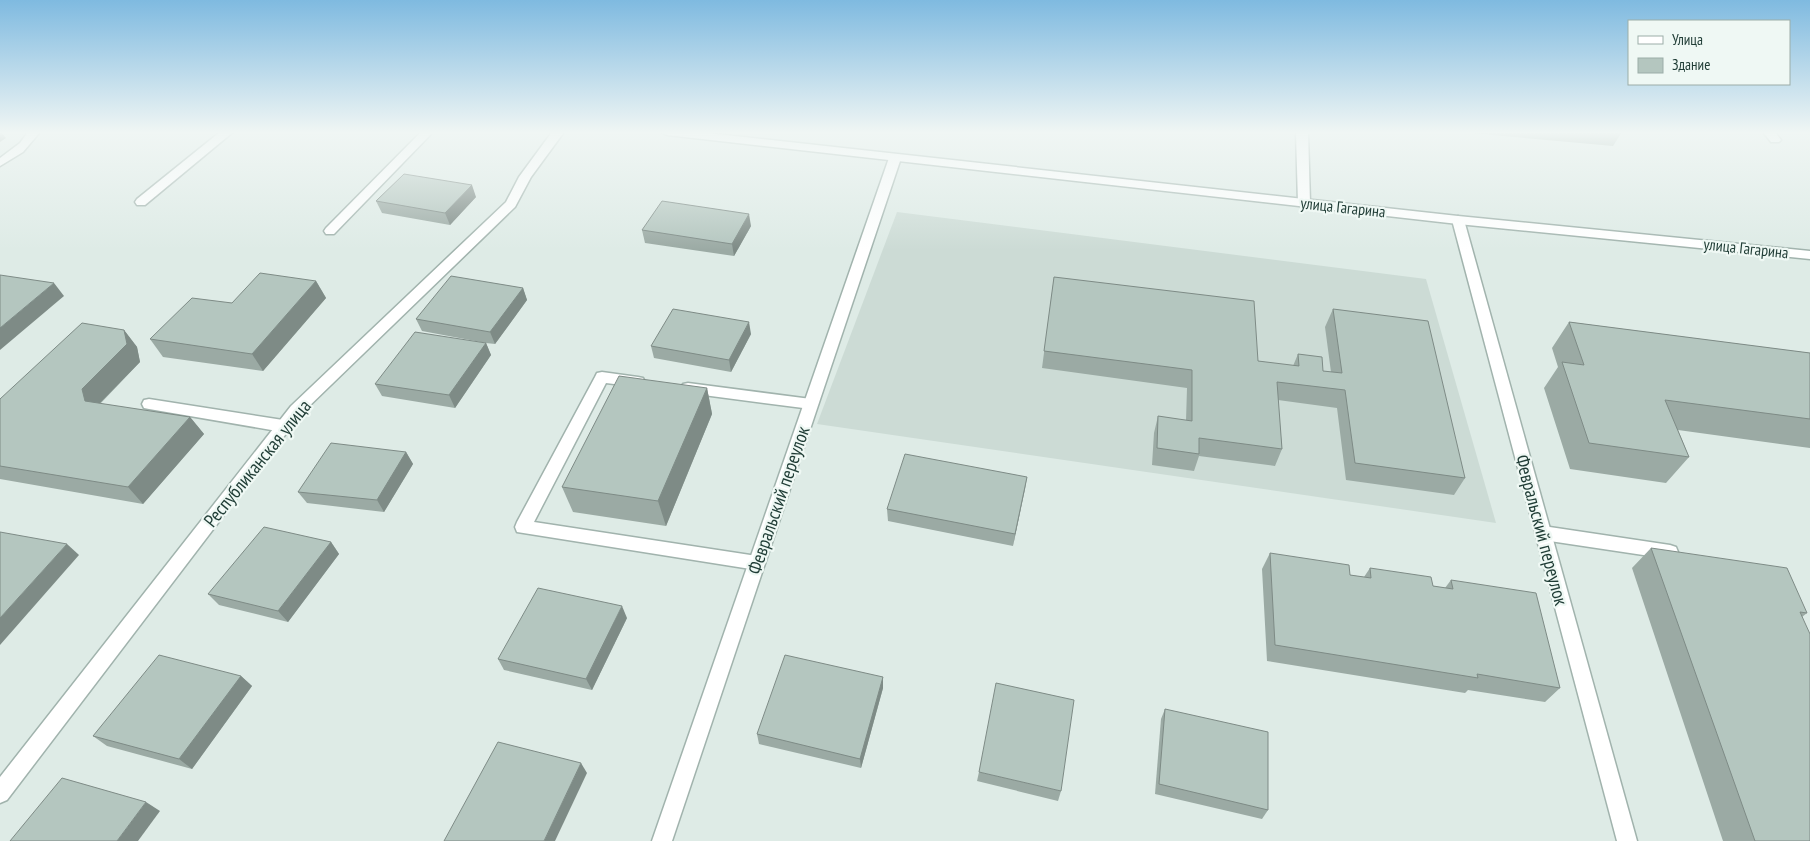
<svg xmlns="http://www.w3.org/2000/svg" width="1810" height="841" font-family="'PT Sans Narrow',sans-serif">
	<rect width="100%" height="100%" fill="#deebe6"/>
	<!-- built -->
	<path fill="#ccdbd5" d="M897,212L1426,279L1496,523L817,424Z"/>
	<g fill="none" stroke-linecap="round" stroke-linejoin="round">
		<defs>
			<g id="service">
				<path d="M28,132H40L23,152L0,166V158L20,143Z"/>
				<path d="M220,132H233L145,205H137L135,202L137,199Z"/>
				<path d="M421,132H433L334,234H326L324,231L326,228Z"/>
				<path d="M1296,132H1308L1310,203L1304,207L1298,203Z"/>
				<path d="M1763,132H1775L1781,140L1779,142H1771Z"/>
				<path d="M602,372L638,377L643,378L645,382L643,386L638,387L606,383L534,522L757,556L763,558L765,563L763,568L757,570L517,532L515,527L517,522L595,377L597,373Z"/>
				<path d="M688,383L811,399L816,400L818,404L816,408L811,409L688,393L683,392L681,388L683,384Z"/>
				<path d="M149,399L283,420L288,422L291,426L288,430L283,432L149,409L144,408L142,404L144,400Z"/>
				<path d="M1543,526L1670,545L1676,547L1678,552L1676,557L1670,559L1543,540L1537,538L1535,533L1537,528Z"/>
			</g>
			<g id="minor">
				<path d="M552,132H564L531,177L515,207L301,414L7,800L0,803V777L291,406L506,202L519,177Z"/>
				<path d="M895,155L901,158L672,841H652L889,158Z"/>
				<path d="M1458,216L1464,220L1637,841H1617L1452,220Z"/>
			</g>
			<path id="tertiary" d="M661,132H698L1458,216L1810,251V259L1458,224L667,135Z"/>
		</defs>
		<!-- service casing -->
		<use href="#service" stroke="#a1b3ad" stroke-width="3"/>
		<!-- minor casing -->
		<use href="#minor" stroke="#a1b3ad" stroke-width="3"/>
		<!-- tertiary casing -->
		<use href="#tertiary" stroke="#a1b3ad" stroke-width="3"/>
		<!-- service -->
		<use href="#service" fill="#fff" fill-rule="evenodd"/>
		<!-- minor -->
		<use href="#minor" fill="#fff" fill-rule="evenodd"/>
		<!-- tertiary -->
		<use href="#tertiary" fill="#fff" fill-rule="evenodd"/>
	</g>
	<!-- wall -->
	<g fill="#9baaa4">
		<path d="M1459,132H1622L1613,146Z"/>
		<path d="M476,197L450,225L382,213L376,201Z"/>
		<path d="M751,226L734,256L645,243L642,230Z"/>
		<path d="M1054,277L1258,361L1293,366L1298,354L1323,371L1331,372L1325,327L1333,309L1465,478L1454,495L1346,480L1337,408L1278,400L1282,449L1275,466L1199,456L1194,471L1152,465L1154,433L1158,416L1186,421L1187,388L1042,368Z"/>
		<path d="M316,281L326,298L263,371L163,357L150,339L232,303Z"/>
		<path d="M523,288L527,300L495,344L486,343L491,355L455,408L382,396L375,384L486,343L422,331L416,319Z"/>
		<path d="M1569,322L1810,353V448L1678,430L1689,457L1666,483L1570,469L1544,388L1558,367L1552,348Z"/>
		<path d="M124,330L137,347L140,362L100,404L190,417L204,434L143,504L0,479V399Z"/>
		<path d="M751,334L731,372L654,358L651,346Z"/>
		<path d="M707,388L712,414L666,526L573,512L562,487Z"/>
		<path d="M406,452L413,464L384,512L307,503L298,492Z"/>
		<path d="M1027,477L1013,546L888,521L887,509Z"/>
		<path d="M331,542L339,554L288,622L219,605L208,594Z"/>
		<path d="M1651,548L1807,613L1802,617L1810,841H1723L1632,568Z"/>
		<path d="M1270,553L1350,575L1364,577L1370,568L1433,586L1445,588L1451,580L1560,688L1545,702L1468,690L1465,693L1267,661L1262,569Z"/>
		<path d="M627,618L592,690L504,670L498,659Z"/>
		<path d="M241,676L252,686L192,769L107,746L93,736Z"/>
		<path d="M883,677V688L861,768L759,744L757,734Z"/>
		<path d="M1165,709L1268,810L1262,819L1155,794L1161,719Z"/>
		<path d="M979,772L1061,791L1058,801L977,781Z"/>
	</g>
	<!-- shaded-wall -->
	<g fill="#7e8b86">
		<path d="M0,132H1L6,138L0,142Z"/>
		<path d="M472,185L476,197L450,225L445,213Z"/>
		<path d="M749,214L751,226L734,256L732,244Z"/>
		<path d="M316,281L326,298L263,371L252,354Z"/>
		<path d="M54,283L64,296L0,350V328Z"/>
		<path d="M523,288L527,300L495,344L490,332Z"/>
		<path d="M749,322L751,334L731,372L729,360Z"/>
		<path d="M124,330L137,347L140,362L97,406L85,401L82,389Z"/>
		<path d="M486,343L491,355L455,408L449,395Z"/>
		<path d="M707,388L712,414L666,526L658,501Z"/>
		<path d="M190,417L204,434L143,504L128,487Z"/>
		<path d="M406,452L413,464L384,512L377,500Z"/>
		<path d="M1027,477L1025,489L1013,546L1015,534Z"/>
		<path d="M331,542L339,554L288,622L278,611Z"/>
		<path d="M67,544L79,555L0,645V618Z"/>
		<path d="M622,606L627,618L592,690L586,679Z"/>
		<path d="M241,676L252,686L192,769L179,759Z"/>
		<path d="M883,677V688L861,768L860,759Z"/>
		<path d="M581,763L587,773L555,841H544Z"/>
		<path d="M146,802L160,811L138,841H117Z"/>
	</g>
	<!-- building -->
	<g fill="#b4c6bf" stroke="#7e8b86">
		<path d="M404,174L472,185L445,213L376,201Z"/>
		<path d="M662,201L749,214L732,244L642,230Z"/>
		<path d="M260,273L316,281L252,354L150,339L192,298L232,303Z"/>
		<path d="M0,275L54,283L0,328Z"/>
		<path d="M451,276L523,288L490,332L416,319Z"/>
		<path d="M1054,277L1254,301L1258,361L1299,366L1298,354L1322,357L1323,371L1342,373L1333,309L1428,321L1465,478L1355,463L1345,390L1277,382L1282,449L1199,438V454L1157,448L1158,416L1192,421V370L1044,351Z"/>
		<path d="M673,309L749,322L729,360L651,346Z"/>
		<path d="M1569,322L1810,353V419L1665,400L1689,457L1589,443L1562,362L1584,365Z"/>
		<path d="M82,323L124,330L127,344L82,389L85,401L190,417L128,487L0,466V399Z"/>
		<path d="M415,332L486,343L449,395L375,384Z"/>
		<path d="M619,376L707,388L658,501L562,487Z"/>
		<path d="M331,443L406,452L377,500L298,492Z"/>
		<path d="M905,454L1027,477L1015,534L887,509Z"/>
		<path d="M264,527L331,542L278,611L208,594Z"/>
		<path d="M0,532L67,544L0,618Z"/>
		<path d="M1651,548L1787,568L1807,613L1800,612L1810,634V841H1755Z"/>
		<path d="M1270,553L1349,565L1350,575L1371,578L1370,568L1431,577L1433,586L1453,589L1451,580L1536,593L1560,688L1477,674L1478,678L1275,645Z"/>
		<path d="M538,588L622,606L586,679L498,659Z"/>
		<path d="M159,655L241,676L179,759L93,736Z"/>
		<path d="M785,655L883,677L860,759L757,734Z"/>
		<path d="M996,683L1074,700L1061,791L979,772Z"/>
		<path d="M1165,709L1268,732V810L1159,784Z"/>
		<path d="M498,742L581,763L544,841H444Z"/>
		<path d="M62,778L146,802L117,841H10Z"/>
	</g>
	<!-- sky -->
	<linearGradient id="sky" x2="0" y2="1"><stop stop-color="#7fbae0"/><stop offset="0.53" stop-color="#f0f6f4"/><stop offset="1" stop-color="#f0f6f4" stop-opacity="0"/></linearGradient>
	<rect width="1810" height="250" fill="url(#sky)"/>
	<g text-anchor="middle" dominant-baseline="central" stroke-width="4.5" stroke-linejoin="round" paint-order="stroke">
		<!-- far-street labels -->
		<g font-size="16" fill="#1f3c35" stroke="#eff8f4">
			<text transform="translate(1343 207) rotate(6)">улица Гагарина</text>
			<text transform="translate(1746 248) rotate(6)">улица Гагарина</text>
		</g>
		<!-- street labels -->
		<g font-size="19" fill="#1f3c35" stroke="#eff8f4">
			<text transform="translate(257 463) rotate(-51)">Республиканская улица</text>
			<text transform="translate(778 500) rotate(-71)">Февральский переулок</text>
			<text transform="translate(1542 530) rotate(75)">Февральский переулок</text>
		</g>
	</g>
	<!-- legend -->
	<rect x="1628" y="20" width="162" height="65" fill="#eff8f4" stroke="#9cada8"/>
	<rect x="1638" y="36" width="25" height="8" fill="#ffffff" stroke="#9cada8"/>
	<text x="1672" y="45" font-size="15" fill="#1f3c35">Улица</text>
	<rect x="1638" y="58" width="25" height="15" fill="#b4c6bf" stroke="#9cada8"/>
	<text x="1672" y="70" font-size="15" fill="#1f3c35">Здание</text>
</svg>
